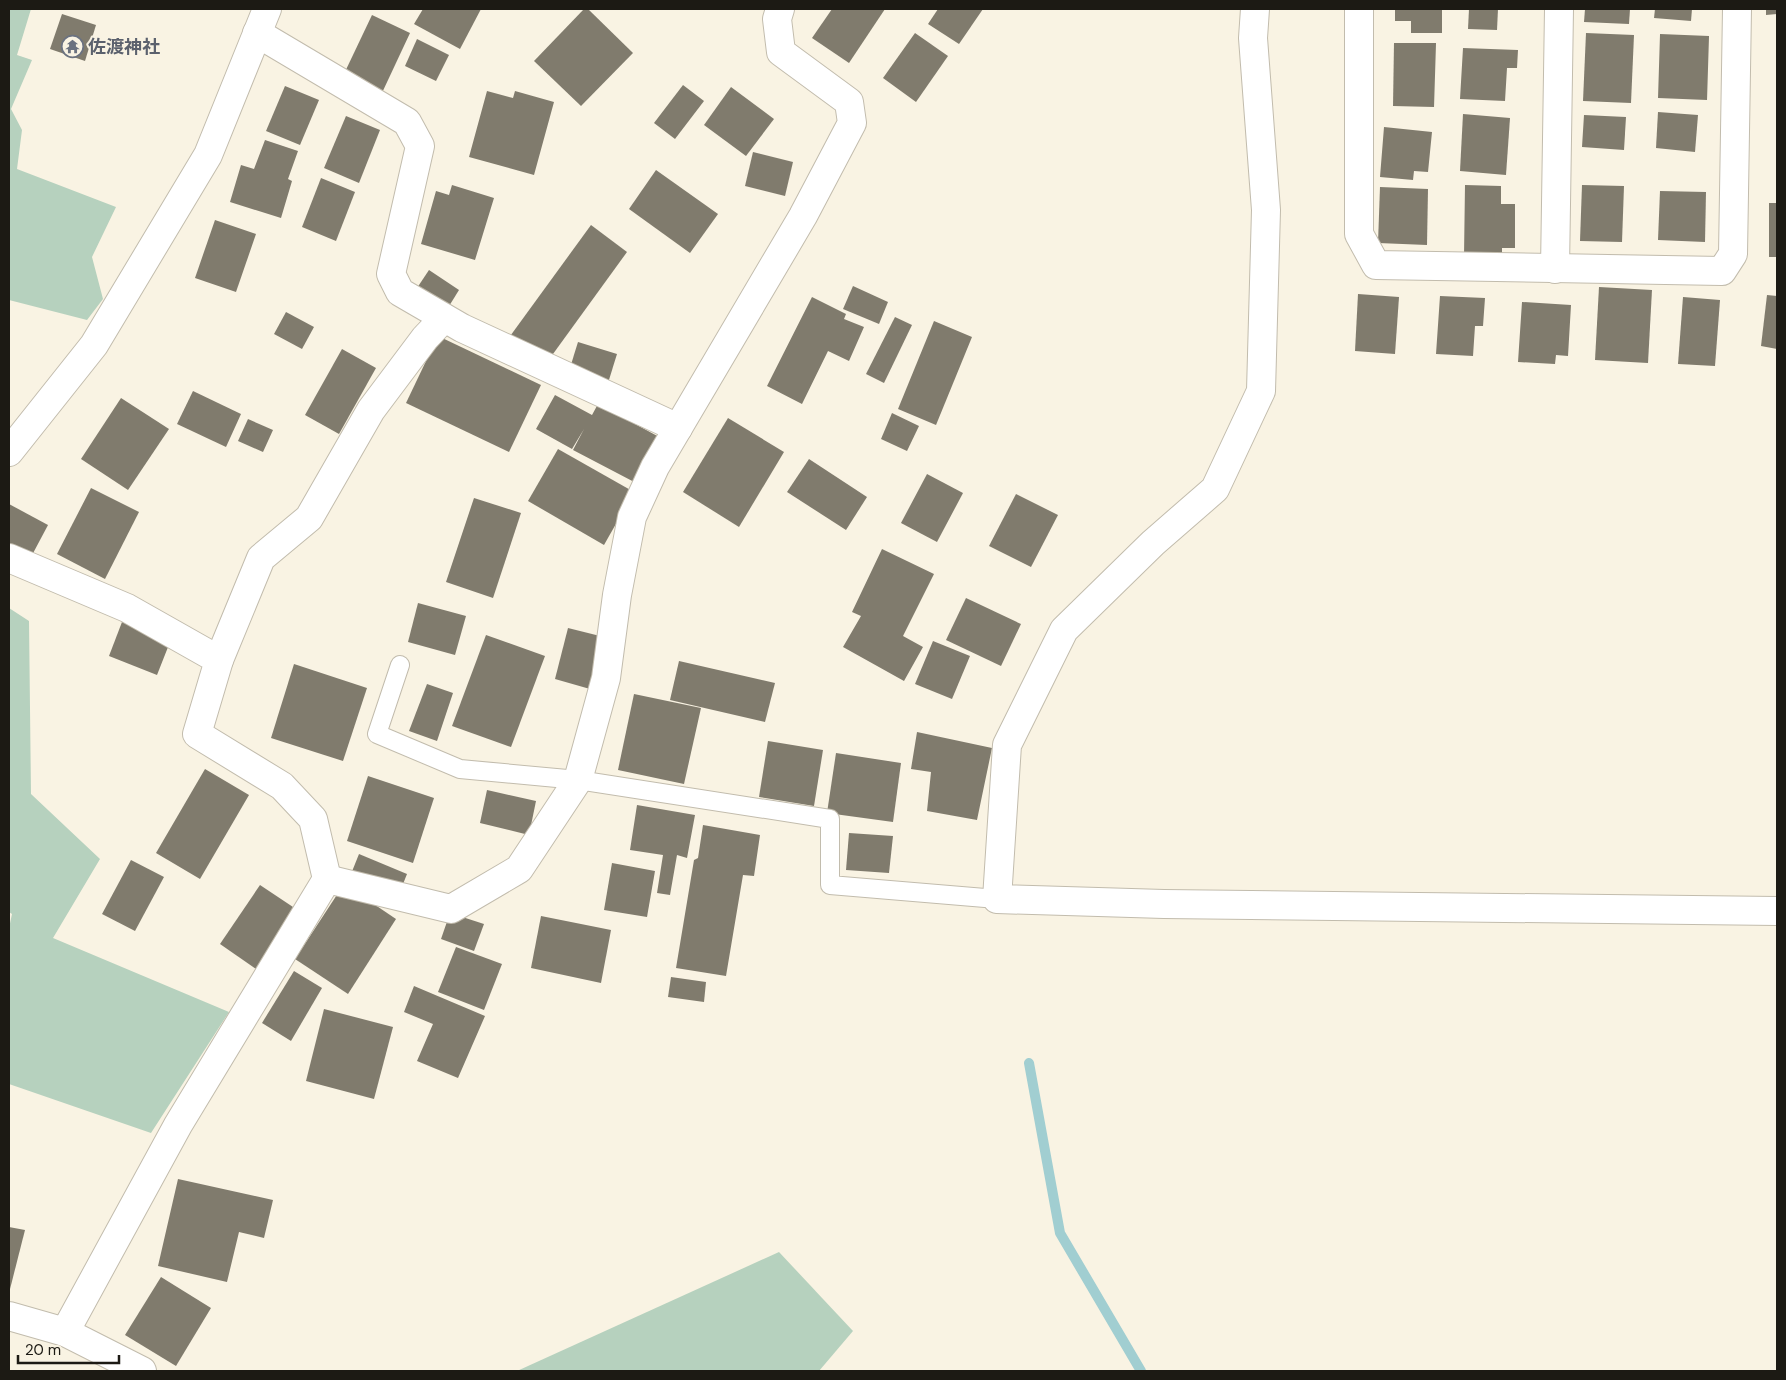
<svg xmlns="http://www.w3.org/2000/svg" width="1786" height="1380" font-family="'DM Sans','Noto Sans JP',sans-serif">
	<rect width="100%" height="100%" fill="#f9f3e3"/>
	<!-- green -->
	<g fill="#b6d1be">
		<path d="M9,9H31L17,55L32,60L11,109L22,130L17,169L116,207L92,257L103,299L87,320L9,300Z"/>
		<path d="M9,608L29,621L31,794L100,859L53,938L229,1012L151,1133L9,1084V928L12,914L9,912Z"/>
		<path d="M779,1252L853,1331L819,1371H517Z"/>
	</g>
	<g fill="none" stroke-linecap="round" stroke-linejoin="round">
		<!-- stream -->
		<path stroke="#a1ced1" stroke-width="10" d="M1029,1063L1060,1233L1141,1371"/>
	</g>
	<!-- building -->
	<g fill="#807b6d">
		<path d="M423,9H481L460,49L414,24Z"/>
		<path d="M584,9H588L633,53L581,106L534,61Z"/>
		<path d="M832,9H885L849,63L812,38Z"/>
		<path d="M938,9H983L959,44L928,24Z"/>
		<path d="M1395,9H1442V33H1411V21H1395Z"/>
		<path d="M1469,9H1498L1497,30L1468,29Z"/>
		<path d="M1585,9H1630L1629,24L1584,22Z"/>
		<path d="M1655,9H1692L1691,21L1654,18Z"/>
		<path d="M1766,9H1777V14L1766,15Z"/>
		<path d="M62,14L96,25L85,61L50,49Z"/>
		<path d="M372,15L410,33L381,95L343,76Z"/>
		<path d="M915,33L948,56L916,102L883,78Z"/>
		<path d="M1586,33L1634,35L1631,103L1583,101Z"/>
		<path d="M1660,34L1709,36L1707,100L1658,98Z"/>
		<path d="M417,39L449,55L436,81L405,66Z"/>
		<path d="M1394,43H1436L1434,107L1393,106Z"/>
		<path d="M1463,48L1518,50L1517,68H1507L1505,101L1460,99Z"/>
		<path d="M683,85L704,101L675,139L654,123Z"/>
		<path d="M285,86L319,100L300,145L266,131Z"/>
		<path d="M731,87L774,119L746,156L704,125Z"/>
		<path d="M487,91L513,98L515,91L554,102L534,175L469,157Z"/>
		<path d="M1658,112L1698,115L1695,152L1656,148Z"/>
		<path d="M1463,114L1510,118L1506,175L1460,171Z"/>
		<path d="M1584,115L1626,117L1624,150L1582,147Z"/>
		<path d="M346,116L380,130L359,183L324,168Z"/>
		<path d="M1384,127L1432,132L1428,172L1414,171L1413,180L1380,177Z"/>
		<path d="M265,140L298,151L288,179L292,181L281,218L230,202L241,165L254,169Z"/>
		<path d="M753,152L793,162L785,196L745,186Z"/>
		<path d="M656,170L718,214L690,253L629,209Z"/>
		<path d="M321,178L355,192L336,241L302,227Z"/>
		<path d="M452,185L494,198L475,260L421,244L436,191L449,195Z"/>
		<path d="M1465,185L1501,186V204H1515V248H1502V257H1464Z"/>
		<path d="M1582,185L1624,186L1622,242L1580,241Z"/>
		<path d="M1380,187L1428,189L1427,245L1378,243Z"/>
		<path d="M1660,191L1706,192L1705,242L1658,240Z"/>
		<rect x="1769" y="203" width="8" height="54"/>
		<path d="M215,220L256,234L236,292L195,278Z"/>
		<path d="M591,225L627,252L545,365L508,339Z"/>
		<path d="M429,270L459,290L446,311L415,291Z"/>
		<path d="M853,286L888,302L879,324L843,309Z"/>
		<path d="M1599,287L1652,290L1648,363L1595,360Z"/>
		<path d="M1358,294L1399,297L1395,354L1355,351Z"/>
		<path d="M1767,295L1777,296V349L1761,346Z"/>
		<path d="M1440,296L1485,298L1483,326H1475L1473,356L1436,354Z"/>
		<path d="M812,297L846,314L844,319L864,327L849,361L828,351L802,404L767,386Z"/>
		<path d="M1683,297L1720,300L1715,366L1678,364Z"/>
		<path d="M1522,302L1571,305L1568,356L1556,355L1555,364L1518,362Z"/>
		<path d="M286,312L314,327L302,349L274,334Z"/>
		<path d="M895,317L912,325L884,383L866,374Z"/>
		<path d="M934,321L972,337L936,425L898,409Z"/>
		<path d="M438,336L541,385L509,452L406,403Z"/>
		<path d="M578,342L617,354L608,383L569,371Z"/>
		<path d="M342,349L376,368L339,434L305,415Z"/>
		<path d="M193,391L241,414L226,447L177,424Z"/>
		<path d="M555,395L592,415L598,404L661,438L638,484L573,450L584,429L572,449L536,429Z"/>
		<path d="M121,398L169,429L128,490L81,459Z"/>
		<path d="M892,413L919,426L907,451L881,439Z"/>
		<path d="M728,418L784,452L739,527L683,492Z"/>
		<path d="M248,419L273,430L263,452L238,441Z"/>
		<path d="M558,449L634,492L604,545L528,501Z"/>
		<path d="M809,459L867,497L846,530L787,492Z"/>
		<path d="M927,474L963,493L937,542L901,523Z"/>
		<path d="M91,488L139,512L105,579L57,554Z"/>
		<path d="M1016,494L1058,515L1031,567L989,546Z"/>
		<path d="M474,498L521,513L493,598L446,582Z"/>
		<path d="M9,504L48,525L31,557L9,545Z"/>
		<path d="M882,549L934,574L903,636L923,647L904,681L843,647L861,616L852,612Z"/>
		<path d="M966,598L1021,624L1001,666L946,640Z"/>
		<path d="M418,603L466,616L455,655L408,642Z"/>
		<path d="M122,622L170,642L157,675L109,656Z"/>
		<path d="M568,628L604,637L590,689L555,679Z"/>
		<path d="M486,635L545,656L511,747L452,726Z"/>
		<path d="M933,641L970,656L952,699L915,684Z"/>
		<path d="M679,661L775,683L765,722L670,700Z"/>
		<path d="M294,664L367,688L343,761L271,738Z"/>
		<path d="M427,684L453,693L437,741L409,731Z"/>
		<path d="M634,694L701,708L684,784L618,770Z"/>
		<path d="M917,732L992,748L977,820L927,811L931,772L911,769Z"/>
		<path d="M768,741L823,750L814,806L759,797Z"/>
		<path d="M836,753L901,763L893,822L827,813Z"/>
		<path d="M205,769L249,795L200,879L156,853Z"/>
		<path d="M368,776L434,798L413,863L347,841Z"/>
		<path d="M487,790L536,801L529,835L480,823Z"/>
		<path d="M637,805L695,815L687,858L677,855L670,895L657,893L663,855L630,850Z"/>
		<path d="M703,825L760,835L754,876L743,875L726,976L676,968L694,860L698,858Z"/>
		<path d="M849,833L893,836L889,873L846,870Z"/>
		<path d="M359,854L407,874L399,894L351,874Z"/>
		<path d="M131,860L164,877L135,931L102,914Z"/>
		<path d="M612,863L655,871L647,917L604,910Z"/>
		<path d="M344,884L396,919L348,994L295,959Z"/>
		<path d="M260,885L296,909L256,969L220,944Z"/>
		<path d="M450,913L484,924L474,951L441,939Z"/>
		<path d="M541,916L611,930L601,983L531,968Z"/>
		<path d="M456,947L502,964L484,1010L438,992Z"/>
		<path d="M294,971L322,988L291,1041L262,1023Z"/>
		<path d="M671,977L706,982L704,1002L668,997Z"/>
		<path d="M414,986L485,1016L458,1078L417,1061L433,1024L404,1012Z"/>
		<path d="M324,1009L393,1027L374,1099L306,1081Z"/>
		<path d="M178,1179L273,1200L264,1238L239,1232L227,1282L158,1266Z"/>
		<path d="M9,1227L25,1230L9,1293Z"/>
		<path d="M161,1277L211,1308L176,1366L125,1335Z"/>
	</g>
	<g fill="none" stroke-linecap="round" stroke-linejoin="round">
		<defs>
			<path id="lane" d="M400,665L377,734L460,769L578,780L830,819V885L997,899"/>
			<g id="street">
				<path d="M1255,9L1253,38L1266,210L1261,391L1215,489L1153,543L1064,630L1007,745L997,899L1164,904L1777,911"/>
				<path d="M1359,9V234L1376,265L1722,271L1733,254L1737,9"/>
				<path d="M257,33L407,122L420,146L391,274L400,292L462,328L678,428"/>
				<path d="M1555,269L1559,9"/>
				<path d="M9,452L94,345L208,155L267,9"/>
				<path d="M9,558L127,608L219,660L197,734L282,786L313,819L327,879L178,1125L65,1332"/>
				<path d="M219,660L261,558L309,518L371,410L425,338L444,318"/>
				<path d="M327,879L451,909L519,869L578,780L606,678L617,595L632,517L655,467L803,216L852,123L849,102L781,52L777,19L780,9"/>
				<path d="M9,1316L65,1332L142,1371"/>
			</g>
		</defs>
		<!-- lane casing -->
		<use href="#lane" stroke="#c2bcad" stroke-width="20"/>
		<!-- street casing -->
		<use href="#street" stroke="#c2bcad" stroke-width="30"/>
		<!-- lane -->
		<use href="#lane" stroke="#fff" stroke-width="18"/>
		<!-- street -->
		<use href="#street" stroke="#fff" stroke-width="28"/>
	</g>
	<!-- icons -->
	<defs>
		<symbol id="temple-ring" viewBox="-11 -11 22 22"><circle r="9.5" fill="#f9f3e3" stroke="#6b7280" stroke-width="1.5"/><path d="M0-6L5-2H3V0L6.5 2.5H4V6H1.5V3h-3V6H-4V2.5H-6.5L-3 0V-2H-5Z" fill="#6b7280"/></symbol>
	</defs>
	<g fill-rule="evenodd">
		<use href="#temple-ring" x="60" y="34" width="25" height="25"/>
	</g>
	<g text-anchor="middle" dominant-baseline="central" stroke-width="4" stroke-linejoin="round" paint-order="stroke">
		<!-- worship labels -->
		<g font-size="18" font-weight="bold" fill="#5b616d" stroke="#f9f3e3" text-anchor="start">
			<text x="88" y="47">佐渡神社</text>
		</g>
	</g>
	<!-- border -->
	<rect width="1786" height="1380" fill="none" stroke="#1c1a14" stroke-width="20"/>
	<!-- scale -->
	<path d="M18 1355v8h101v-8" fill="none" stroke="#1c1a14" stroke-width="2.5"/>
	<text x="25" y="1355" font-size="15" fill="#1c1a14" stroke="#f9f3e3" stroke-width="4" paint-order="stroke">20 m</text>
</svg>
